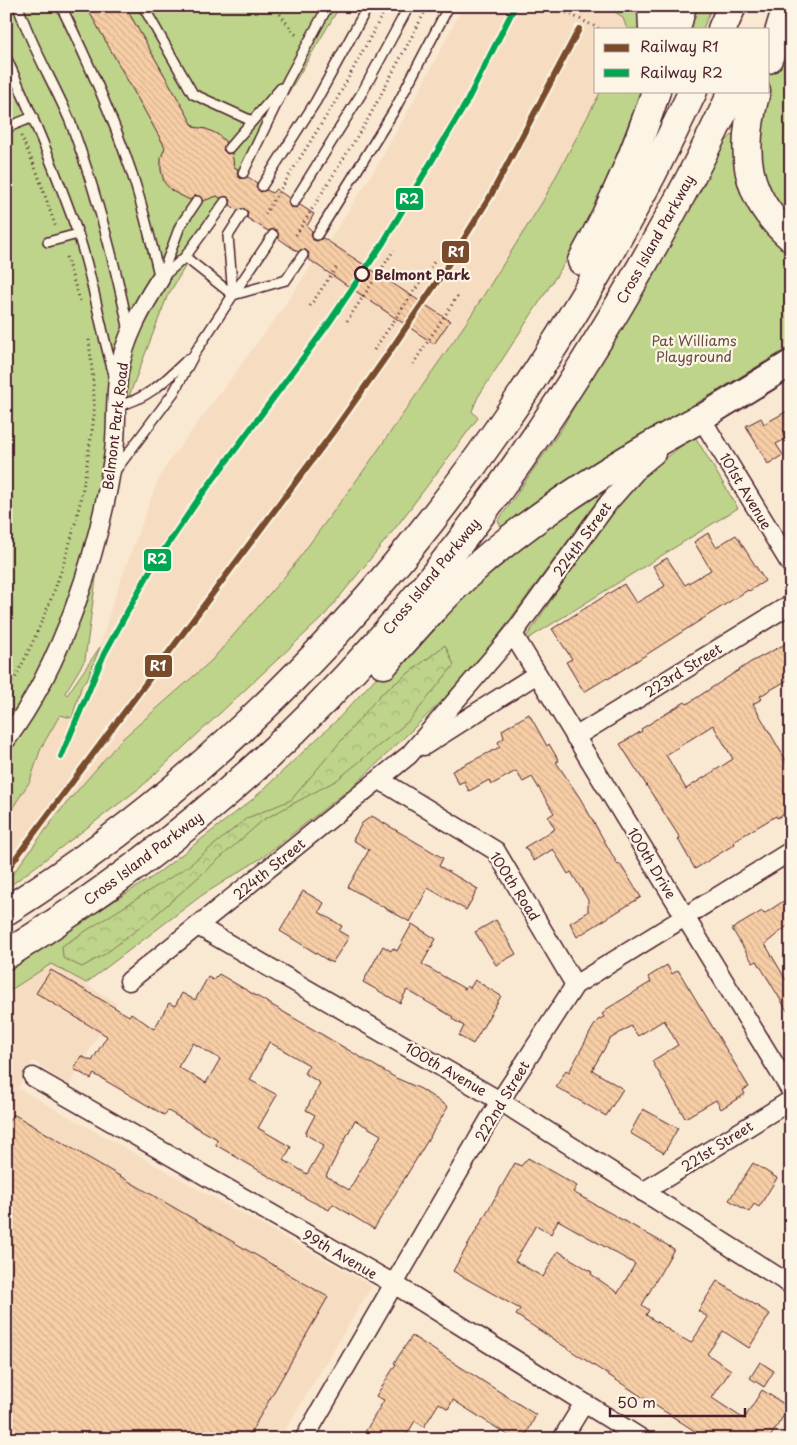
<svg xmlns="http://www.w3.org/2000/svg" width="797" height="1445" font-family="'Playpen Sans',sans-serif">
	<defs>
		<pattern id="forest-crowns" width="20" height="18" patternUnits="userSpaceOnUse" patternTransform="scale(1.25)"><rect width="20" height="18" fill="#bdd48a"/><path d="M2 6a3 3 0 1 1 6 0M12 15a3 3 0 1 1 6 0" fill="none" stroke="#a4b677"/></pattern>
		<pattern id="building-back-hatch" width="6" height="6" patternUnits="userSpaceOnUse" patternTransform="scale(1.25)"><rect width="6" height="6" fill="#f7cea6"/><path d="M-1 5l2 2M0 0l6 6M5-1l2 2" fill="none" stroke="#d5b08f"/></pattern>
	</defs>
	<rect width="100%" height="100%" fill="#fae9d2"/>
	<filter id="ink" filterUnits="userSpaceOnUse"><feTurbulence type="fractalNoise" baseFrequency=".02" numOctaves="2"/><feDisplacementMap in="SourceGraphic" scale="10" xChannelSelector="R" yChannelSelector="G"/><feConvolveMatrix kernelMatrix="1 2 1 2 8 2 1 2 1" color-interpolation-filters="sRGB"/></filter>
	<g filter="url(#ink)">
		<!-- built -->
		<g fill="#f6ddc2">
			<path d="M463,6H608L623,18L627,29H596V91H601L583,128L543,201L468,320L367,466L291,569L211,661L122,739L59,812L6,883V818L30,781L41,748L60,715L72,717L82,684L100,647L112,604L157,482L167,464L277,316L337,228L378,164L419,91Z"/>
			<path d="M51,963L117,1003L69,1086L33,1061L18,1088L372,1286L280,1439H6V993Z"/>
		</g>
		<!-- green -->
		<g fill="#bdd48a" stroke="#847a5a">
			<path d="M6,6H340L167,297L116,430L85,660L65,693L67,695L100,647L87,680L82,684L72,718L60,715L41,748L30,781L6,818Z"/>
			<path d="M608,6H642L646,29H627L623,18Z"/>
			<path d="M693,6H712L703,29H686Z"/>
			<path d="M791,17V222L773,205L756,166L768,91V74Z"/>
			<path d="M601,91H641L614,162L579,241L478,397L472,411L478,418L397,526L324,616L141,787L6,889V883L59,812L122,739L211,661L291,569L367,466L468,320L543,201Z"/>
			<path d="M741,126L791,248V346L674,417L504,531L498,521L562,428L724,143Z"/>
			<path d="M694,435L738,508L523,642L606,518L646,475Z"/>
			<path d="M616,475L492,644L445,698L357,783L263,857L201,896L86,983L51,964L6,993V969L154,876L253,799L337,720L428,621L539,523Z"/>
		</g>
		<!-- forest -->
		<path fill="url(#forest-crowns)" stroke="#847a5a" d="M445,645L454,665L410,720L337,780L263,820L151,919L105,954L82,967L63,958L62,946L187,867L247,818L291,800L380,695Z"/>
		<!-- building -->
		<g fill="url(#building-back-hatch)" stroke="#4a1f2b" fill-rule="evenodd">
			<path d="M86,6H125L194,127L206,129L217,134L226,142L223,150L227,154L232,153L234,167L238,169L237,174L240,178L248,177L257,183L256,188L261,192L267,190L272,193L276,189L289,198L288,202L290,207L296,208L300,205L314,214L307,226L312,231L311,235L313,240L317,241L323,238L450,321L434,344L308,259L309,253L306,250L298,252L278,238L277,230L273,229L268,231L247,218L248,212L245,209L237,210L230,205L231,200L228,197L220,198L217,196L203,201L197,195L190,200L172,191L164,182L161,170V158L165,147Z"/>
			<path d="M791,409V436L776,444L783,455L768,464L746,426L761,418L764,424Z"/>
			<path d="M708,533L716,547L736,535L765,581L749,591L748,590L608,679L607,678L584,692L566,662L572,659L552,629L624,584L636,603L665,586L653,566L667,558L685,585L711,570L694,542Z"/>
			<path d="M791,641V678L760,696L762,699L753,704L791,769V810L777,818L776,816L734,841L735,844L695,869L678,839L680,838L620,744L642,731L641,729L685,702L687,704L751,662ZM713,725L733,759L686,789L666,755Z"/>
			<path d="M529,714L547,746L549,744L559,761L556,762L580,798L618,865L620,864L641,897L577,937L570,923L588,912V900L571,872L568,874L553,849L534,861L525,847L555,829L548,817L554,813L532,777L523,782L516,771L491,785L489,780L469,791L464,781L459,784L452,771L500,747L498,742L504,738L502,730Z"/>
			<path d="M372,816L443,858L439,866L478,889L466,910L428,888L410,922L348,887L369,850L353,840L362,823Z"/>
			<path d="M303,891L324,903L319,912L342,926L339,931L349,937L332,963L280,931Z"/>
			<path d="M791,896V923L765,944L786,980L791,977V1017L757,961L753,963L732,929L762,911L764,914Z"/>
			<path d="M496,920L516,954L496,965L475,932Z"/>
			<path d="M412,924L436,939L422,964L465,989L467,986L470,988L475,980L501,996L473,1044L459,1036L464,1026L452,1019L453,1017L407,990L400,1003L363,982L383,946L391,951L393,948L397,951Z"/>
			<path d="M667,965L672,974L678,970L749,1087L743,1090L745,1094L721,1109L716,1100L685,1118L652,1061L678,1045L664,1020L638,1036L631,1026L610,1039L592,1070L623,1089L606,1116L556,1087L566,1070L569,1072L592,1029L598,1020L604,1017L602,1014L606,1011L605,1010L651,982L648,977Z"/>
			<path d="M51,970L129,1016L131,1013L154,1029L169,1003L175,1006L182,993L195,1000L208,977L213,980L219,974L396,1078L421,1089L448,1107L374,1229L333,1204L329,1210L309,1200L216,1145L217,1139L168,1111L164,1115L94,1074L91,1079L74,1069L81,1056L92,1061L107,1036L36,993ZM269,1042L309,1065L304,1073L320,1083L306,1110L315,1115L305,1134L324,1145L307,1174L284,1160L291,1147L258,1128L277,1095L250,1080ZM193,1043L220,1059L206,1083L178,1067ZM355,1120L381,1135L349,1190L326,1176Z"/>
			<path d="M643,1109L678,1128L664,1153L630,1133Z"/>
			<path d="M13,1114L328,1297L247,1439H6V1126Z"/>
			<path d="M528,1158L577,1186L573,1192L674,1249L642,1305L649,1310L646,1315L672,1332L691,1343L708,1317L698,1311L717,1281L770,1314L749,1348L723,1331L707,1354L731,1370L712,1398L744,1419L762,1390L789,1407L769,1439H707L516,1315L520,1309L453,1271L515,1163L521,1166ZM558,1220L635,1264L618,1293L591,1274L592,1272L558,1251L543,1277L515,1261L536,1225L551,1234Z"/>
			<path d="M753,1163L777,1178L759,1207L754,1204L749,1212L729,1200Z"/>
			<path d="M412,1336L536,1415L524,1439H514L453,1400L448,1409L439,1403L424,1427L415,1421L404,1439H361L384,1400L376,1396L396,1364L394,1363Z"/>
			<path d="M760,1362L774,1371L764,1387L750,1378Z"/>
		</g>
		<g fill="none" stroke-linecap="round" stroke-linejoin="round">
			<defs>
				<g id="lane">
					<path d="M18,6C31,46 54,83 70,121C96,190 114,259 129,331"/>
					<path d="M61,6C87,59 111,113 130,168C143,205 151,242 160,279"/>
					<path d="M143,6L193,94L252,121"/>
					<path d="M6,57C32,115 57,173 78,234C94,281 100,330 115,378"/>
					<path d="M6,128L33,117"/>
					<path d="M229,148L281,88"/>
					<path d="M243,173L288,80L328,6"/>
					<path d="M262,186L316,101L368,6"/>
					<path d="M294,202L363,91L409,6"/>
					<path d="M317,235L395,109L449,6"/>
					<path d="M48,242L78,234"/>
					<path d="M185,257L233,295"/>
					<path d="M161,277L180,226L197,201"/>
					<path d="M160,279L185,257L225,202"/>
					<path d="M233,295L228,236L242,214"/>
					<path d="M233,295L273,235"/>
					<path d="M117,406C148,399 166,380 188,359"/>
					<path d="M115,471L174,392L196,351L233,295L286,280L303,255"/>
				</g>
				<g id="street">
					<path d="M693,423L701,418L791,565"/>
					<path d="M513,634L791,1091"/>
					<path d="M575,737L791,604"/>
					<path d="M6,740C62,665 99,551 113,459C118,430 114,401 119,372C124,339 142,307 160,279"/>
					<path d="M424,746L537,674"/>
					<path d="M380,780L496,851L575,985"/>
					<path d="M198,926L500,1101L791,1285"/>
					<path d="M129,981L409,755L513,634L609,502L639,468L656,454"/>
					<path d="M33,1077L394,1284L642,1439"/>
					<path d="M643,1192L791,1100"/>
					<path d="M304,1439L500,1101L575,985L791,851"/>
					<path d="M562,1439L584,1403"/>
				</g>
				<path id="secondary" d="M701,418L791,363"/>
				<g id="highway">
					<path d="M652,6L653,29"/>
					<path d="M676,29L682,6"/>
					<path d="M722,29L732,6"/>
					<path d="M768,59L778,36L787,6"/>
					<path d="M756,91C740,150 743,196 791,237"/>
					<path d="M582,261C612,207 637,150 656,91"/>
					<path d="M384,664C411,633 437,603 467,575C537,512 618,462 701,418"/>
					<path d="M6,911C314,717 539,417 693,91"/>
					<path d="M6,955C96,898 181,836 259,764C397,637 511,485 608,324C653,249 696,171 733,91"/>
				</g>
			</defs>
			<!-- lane casing -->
			<use href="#lane" stroke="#4a1f2b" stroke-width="12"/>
			<!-- street casing -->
			<use href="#street" stroke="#4a1f2b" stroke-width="21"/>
			<!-- secondary casing -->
			<use href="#secondary" stroke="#4a1f2b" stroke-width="29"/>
			<!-- highway casing -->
			<use href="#highway" stroke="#4a1f2b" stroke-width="31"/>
			<!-- path -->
			<g stroke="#4a1f2b" stroke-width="3" stroke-dasharray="1 4" stroke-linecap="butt">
				<path d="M274,6L294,33L299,37"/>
				<path d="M553,6L600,29"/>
				<path d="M529,7L530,6"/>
				<path d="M6,102L11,113"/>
				<path d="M21,136L37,172L56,228"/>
				<path d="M265,214L337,99L387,6"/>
				<path d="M296,235L368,119L428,6"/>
				<path d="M66,257L81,304"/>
				<path d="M310,306L338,265"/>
				<path d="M347,321L394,250"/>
				<path d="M374,350L434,262"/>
				<path d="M413,364L459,294"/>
				<path d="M6,695C47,620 77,541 88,456C90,442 93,428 94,415C95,390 91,364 89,339"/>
			</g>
			<!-- lane -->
			<use href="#lane" stroke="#fcf5e5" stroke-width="9"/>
			<!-- street -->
			<use href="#street" stroke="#fcf5e5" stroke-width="18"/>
			<!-- secondary -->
			<use href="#secondary" stroke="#fcf5e5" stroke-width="25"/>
			<!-- highway -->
			<use href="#highway" stroke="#fcf5e5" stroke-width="28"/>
			<defs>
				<path id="rail-1" d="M6,871L333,432L388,354L441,276L491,195L579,29"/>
				<path id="rail-2" d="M61,757L104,654L151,569L200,497L326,327L383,243L465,105L515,6"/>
			</defs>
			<!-- rail-1 casing -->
			<use href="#rail-1" stroke="#fcf5e5" stroke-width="10"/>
			<!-- rail-2 casing -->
			<use href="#rail-2" stroke="#fcf5e5" stroke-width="10"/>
			<!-- rail-1 -->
			<use href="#rail-1" stroke="#7a4b2a" stroke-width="6"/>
			<!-- rail-2 -->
			<use href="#rail-2" stroke="#00a651" stroke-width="6"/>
		</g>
	</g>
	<!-- markers -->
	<circle fill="#fcf5e5" stroke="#4a1f2b" stroke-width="2.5" cx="362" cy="274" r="7"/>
	<g text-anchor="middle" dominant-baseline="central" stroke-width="4.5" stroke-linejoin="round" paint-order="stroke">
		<!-- street labels -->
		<g font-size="14" fill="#4a1f2b" stroke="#fcf5e5">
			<text transform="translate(655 239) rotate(-61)">Cross Island Parkway</text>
			<text transform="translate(115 426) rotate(-83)">Belmont Park Road</text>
			<text transform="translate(746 491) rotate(59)">101st Avenue</text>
			<text transform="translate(582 539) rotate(-54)">224th Street</text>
			<text transform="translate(431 576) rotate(-51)">Cross Island Parkway</text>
			<text transform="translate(683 670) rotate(-32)">223rd Street</text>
			<text transform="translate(143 858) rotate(-37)">Cross Island Parkway</text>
			<text transform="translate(652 863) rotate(59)">100th Drive</text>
			<text transform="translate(269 869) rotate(-39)">224th Street</text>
			<text transform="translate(515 886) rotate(57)">100th Road</text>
			<text transform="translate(446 1069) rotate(30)">100th Avenue</text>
			<text transform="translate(502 1101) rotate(-59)">222nd Street</text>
			<text transform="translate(717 1146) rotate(-32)">221st Street</text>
			<text transform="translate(340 1254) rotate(30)">99th Avenue</text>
		</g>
		<!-- stop labels -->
		<g font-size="14" font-weight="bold" fill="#4a1f2b" stroke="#fcf5e5" text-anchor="start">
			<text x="374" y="274">Belmont Park</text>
		</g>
		<!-- park labels -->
		<g font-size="14" fill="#674c43" stroke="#fcf5e5">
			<text x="694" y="340">Pat Williams<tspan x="694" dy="16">Playground</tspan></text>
		</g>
	</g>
	<g stroke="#fcf5e5" stroke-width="2">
		<rect x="395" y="187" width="29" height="24" rx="5" fill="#00a651"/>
		<rect x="441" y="240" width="29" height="24" rx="5" fill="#7a4b2a"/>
		<rect x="143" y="548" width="29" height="24" rx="5" fill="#00a651"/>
		<rect x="144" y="654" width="29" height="24" rx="5" fill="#7a4b2a"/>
	</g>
	<g font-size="14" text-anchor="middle" font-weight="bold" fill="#fff">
		<text x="409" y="204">R2</text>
		<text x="456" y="257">R1</text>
		<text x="157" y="564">R2</text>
		<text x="158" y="671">R1</text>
	</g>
	<!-- margin -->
	<rect width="797" height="1445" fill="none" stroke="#fcf5e5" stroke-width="25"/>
	<rect x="12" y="12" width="772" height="1420" fill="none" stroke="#4a1f2b" stroke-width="2" filter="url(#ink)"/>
	<!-- legend -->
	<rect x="594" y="28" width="175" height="65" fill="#fcf5e5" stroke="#b59f9b"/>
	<rect x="604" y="44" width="25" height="8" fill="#7a4b2a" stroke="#b59f9b"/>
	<text x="640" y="52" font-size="15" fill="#4a1f2b">Railway R1</text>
	<rect x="604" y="69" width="25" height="8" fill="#00a651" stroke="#b59f9b"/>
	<text x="640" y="78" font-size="15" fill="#4a1f2b">Railway R2</text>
	<!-- scale -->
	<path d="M610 1408v8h135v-8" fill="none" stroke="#4a1f2b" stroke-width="2.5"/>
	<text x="617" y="1408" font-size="15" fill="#4a1f2b" stroke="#fcf5e5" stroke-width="4" paint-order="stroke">50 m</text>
</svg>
